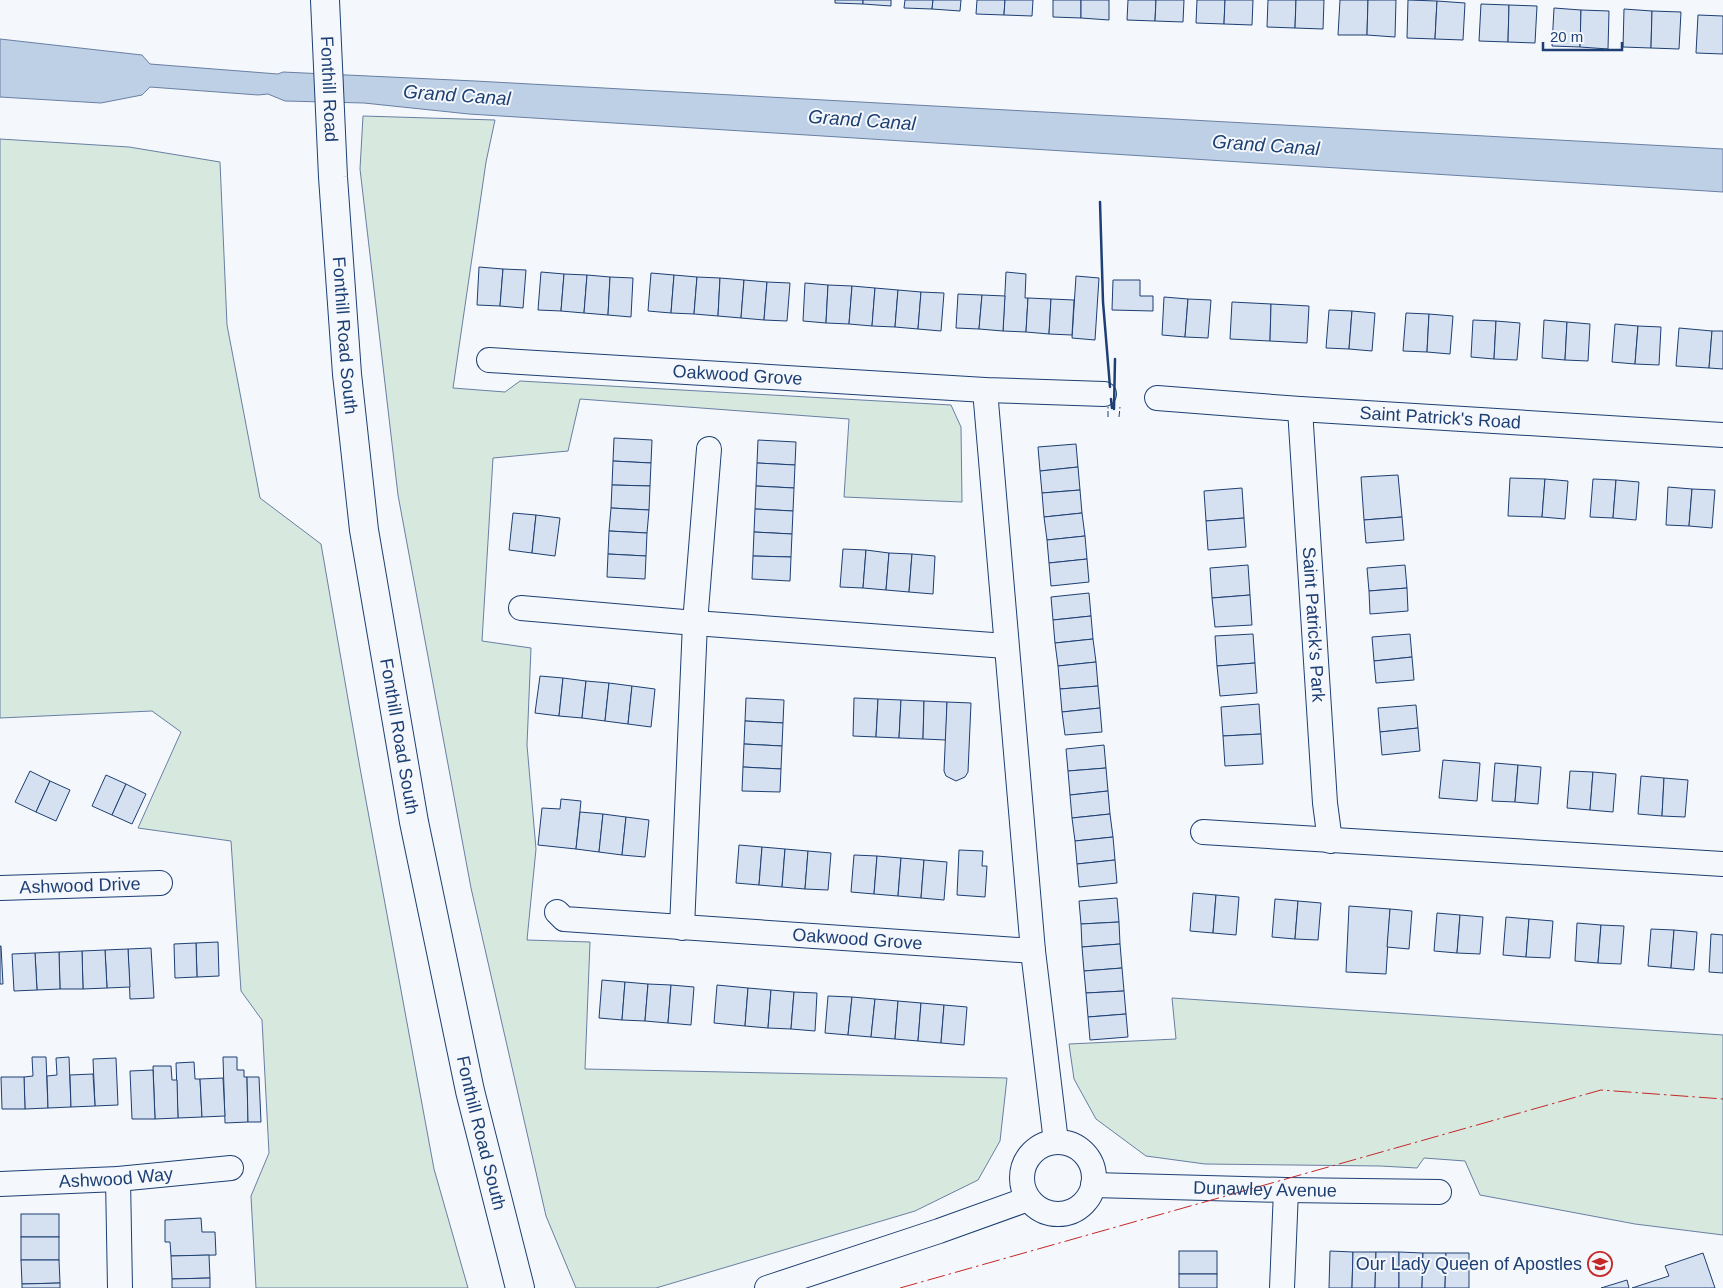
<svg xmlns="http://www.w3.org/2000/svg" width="1723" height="1288" font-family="Arial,sans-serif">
	<rect width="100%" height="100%" fill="#f4f7fb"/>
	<!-- green -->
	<g fill="#d7e8df" stroke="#687fa3">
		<path d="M363,116L495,120L486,162L453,388L505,392L520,381L951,405L961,427L962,502L844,497L849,419L580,399L568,451L493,458L482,641L531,648L527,745L536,849L527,940L590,942L585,1069L1007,1078L1000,1141L978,1180L915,1211L656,1288H576L546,1216L471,888L398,495L360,169Z"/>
		<path d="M0,139L129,147L220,162L227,325L260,498L321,544L360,768L434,1169L468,1288H256L251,1196L269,1153L262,1020L241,991L231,841L138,828L181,732L152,711L0,718Z"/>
		<path d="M1172,998L1723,1035V1235L1635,1224L1480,1195L1465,1161L1424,1158L1417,1168L1380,1166L1205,1164L1146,1156L1096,1119L1074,1079L1069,1044L1176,1039Z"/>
	</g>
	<!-- water -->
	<path fill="#bed0e5" stroke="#687fa3" d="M0,39L142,55L150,64L278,74L283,72L475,81L1723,149V192L469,114L364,103L285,101L268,94L258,95L150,87L142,95L101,103L0,97Z"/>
	<!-- building -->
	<g fill="#d5e0f0" stroke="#1d3f73">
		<path d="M835,0H863V4L835,3Z"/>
		<path d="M863,0H891V6L863,4Z"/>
		<path d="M905,0H933L932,9L904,8Z"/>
		<path d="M933,0H961L960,11L932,9Z"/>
		<path d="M977,0H1005L1004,15L976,14Z"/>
		<path d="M1005,0H1033L1032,16L1004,15Z"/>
		<path d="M1053,0H1081V18L1053,17Z"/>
		<path d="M1081,0H1109V20L1081,18Z"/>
		<path d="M1128,0H1156L1155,21L1127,20Z"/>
		<path d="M1156,0H1184L1183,22L1155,21Z"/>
		<path d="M1197,0H1225L1224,24L1196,23Z"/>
		<path d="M1225,0H1253L1252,25L1224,24Z"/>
		<path d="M1268,0H1296L1295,28L1267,27Z"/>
		<path d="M1296,0H1324L1323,29L1295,28Z"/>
		<path d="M1340,0H1368L1367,35H1338Z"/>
		<path d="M1368,0H1396L1395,37L1367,35Z"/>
		<path d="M1408,0L1437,1L1435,39L1407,38Z"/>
		<path d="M1437,1L1465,3L1463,40L1435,39Z"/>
		<path d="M1481,4L1509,5L1508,42L1479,41Z"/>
		<path d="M1509,5L1537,6L1535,43L1508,42Z"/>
		<path d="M1554,8L1581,10L1580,47L1552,46Z"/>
		<path d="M1624,9L1652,11L1651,48L1623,47Z"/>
		<path d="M1581,10L1609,11L1608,49L1580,47Z"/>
		<path d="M1652,11L1681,12L1679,49L1651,48Z"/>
		<path d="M1698,15L1723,16V54L1696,53Z"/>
		<path d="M479,267L503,269L500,306L477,305Z"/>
		<path d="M503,269L526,270L523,308L500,306Z"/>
		<path d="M541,272L564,274L561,311L538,310Z"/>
		<path d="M1006,272L1026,274L1025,298H1028L1026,332L1003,331Z"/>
		<path d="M651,273L674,275L671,313L648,311Z"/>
		<path d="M564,274L587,275L584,313L561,311Z"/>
		<path d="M587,275L610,277L608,315L584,313Z"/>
		<path d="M674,275L697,277L694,314L671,313Z"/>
		<path d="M1076,276L1099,278L1095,340L1072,338Z"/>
		<path d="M610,277L633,278L631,317L608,315Z"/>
		<path d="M697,277L720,278L718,316L694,314Z"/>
		<path d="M720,278L744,280L741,318L718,316Z"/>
		<path d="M744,280L767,282L764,320L741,318Z"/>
		<path d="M1113,280H1140V296H1153V311L1112,310Z"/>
		<path d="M767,282L790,283L787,321L764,320Z"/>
		<path d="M805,283L828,285L826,323L803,321Z"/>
		<path d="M828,285L852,286L849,324L826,323Z"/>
		<path d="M852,286L875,288L872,326L849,324Z"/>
		<path d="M875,288L898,290L895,327L872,326Z"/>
		<path d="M898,290L921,292L918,329L895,327Z"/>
		<path d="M921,292L944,293L941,331L918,329Z"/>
		<path d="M958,294L982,295L979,329L956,328Z"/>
		<path d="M982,295L1005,296L1003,331L979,329Z"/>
		<path d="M1164,297L1188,299L1185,337L1162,335Z"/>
		<path d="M1028,298L1051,299L1049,334L1026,332Z"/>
		<path d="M1051,299L1074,300L1072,335L1049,334Z"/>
		<path d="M1188,299L1211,300L1208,338L1185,337Z"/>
		<path d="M1232,302L1271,304L1270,341L1230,339Z"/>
		<path d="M1271,304L1309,306L1307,343L1270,341Z"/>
		<path d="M1329,310L1352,311L1349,349L1326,348Z"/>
		<path d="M1352,311L1375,313L1372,351L1349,349Z"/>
		<path d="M1406,313L1429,314L1427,352L1403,351Z"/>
		<path d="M1429,314L1453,316L1450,354L1427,352Z"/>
		<path d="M1473,320L1496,321L1494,359L1471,357Z"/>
		<path d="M1544,320L1567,322L1565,360L1542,358Z"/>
		<path d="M1496,321L1520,323L1517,360L1494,359Z"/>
		<path d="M1567,322L1590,324L1588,361L1565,360Z"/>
		<path d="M1615,324L1638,326L1635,364L1612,362Z"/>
		<path d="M1638,326L1661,327L1659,365L1635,364Z"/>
		<path d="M1679,328L1712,331L1709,368L1676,366Z"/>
		<path d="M1712,331H1723V369L1709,368Z"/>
		<path d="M614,438L652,440L651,463L613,461Z"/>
		<path d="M758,440L796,442L795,465L757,463Z"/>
		<path d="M1076,444L1078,467L1040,471L1038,447Z"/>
		<path d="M613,461L651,463L650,486L612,485Z"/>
		<path d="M757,463L795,465L794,488L756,486Z"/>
		<path d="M1078,467L1080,490L1042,493L1040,471Z"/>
		<path d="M1398,475L1402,517L1364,520L1361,477Z"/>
		<path d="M1510,478L1545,479L1542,517L1508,516Z"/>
		<path d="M1545,479L1568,481L1565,519L1542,517Z"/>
		<path d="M1593,479L1616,480L1613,518L1590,517Z"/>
		<path d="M1616,480L1639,482L1636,520L1613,518Z"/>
		<path d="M612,485L650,486L649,510L611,508Z"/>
		<path d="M756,486L794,488L793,511L755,509Z"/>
		<path d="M1668,487L1692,489L1689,526L1666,525Z"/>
		<path d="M1242,488L1244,518L1206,521L1204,491Z"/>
		<path d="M1692,489L1715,490L1712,528L1689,526Z"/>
		<path d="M1080,490L1082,513L1044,517L1042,493Z"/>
		<path d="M611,508L649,510L647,533L609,531Z"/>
		<path d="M755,509L793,511L792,534L754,532Z"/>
		<path d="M513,513L536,515L532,553L509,550Z"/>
		<path d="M1082,513L1085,536L1047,540L1044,517Z"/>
		<path d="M536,515L560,518L555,556L532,553Z"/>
		<path d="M1402,517L1404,540L1366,543L1364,520Z"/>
		<path d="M1244,518L1246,547L1208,550L1206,521Z"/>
		<path d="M609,531L647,533L646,556L608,554Z"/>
		<path d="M754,532L792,534L791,557L753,556Z"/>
		<path d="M1085,536L1087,559L1049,563L1047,540Z"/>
		<path d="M843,549L866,550L863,588L840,587Z"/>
		<path d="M866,550L889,553L886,590L863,588Z"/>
		<path d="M889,553L912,554L909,592L886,590Z"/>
		<path d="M608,554L646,556L645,579L607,577Z"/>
		<path d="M912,554L935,556L933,594L909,592Z"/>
		<path d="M753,556L791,557L790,581L752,579Z"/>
		<path d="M1087,559L1089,582L1051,586L1049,563Z"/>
		<path d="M1248,565L1250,595L1212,598L1210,568Z"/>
		<path d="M1405,565L1407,588L1369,591L1367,568Z"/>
		<path d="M1407,588L1408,611L1370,614L1369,591Z"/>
		<path d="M1089,593L1091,616L1053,620L1051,597Z"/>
		<path d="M1250,595L1252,625L1215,627L1212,598Z"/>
		<path d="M1091,616L1093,639L1055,643L1053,620Z"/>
		<path d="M1253,634L1255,663L1217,666L1215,636Z"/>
		<path d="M1410,634L1412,657L1374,661L1372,637Z"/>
		<path d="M1093,639L1096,662L1058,666L1055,643Z"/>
		<path d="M1412,657L1414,680L1376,683L1374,661Z"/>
		<path d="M1096,662L1098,686L1060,689L1058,666Z"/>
		<path d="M1255,663L1257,693L1220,696L1217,666Z"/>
		<path d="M540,676L563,678L559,716L535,713Z"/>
		<path d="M563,678L586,681L582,718L559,716Z"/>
		<path d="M586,681L609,683L605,721L582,718Z"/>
		<path d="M609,683L632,686L628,724L605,721Z"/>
		<path d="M632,686L655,689L651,727L628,724Z"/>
		<path d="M1098,686L1100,708L1062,712L1060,689Z"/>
		<path d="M746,698L784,700L783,723L745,721Z"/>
		<path d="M854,698L878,699L876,737L853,736Z"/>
		<path d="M878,699L901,700L899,738L876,737Z"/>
		<path d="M901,700L924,701L923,739L899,738Z"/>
		<path d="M924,701L947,702L946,740L923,739Z"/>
		<path d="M947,702L971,703L968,772L965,777L956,781L946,776L944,771Z"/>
		<path d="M1259,704L1261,734L1223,736L1221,707Z"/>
		<path d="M1416,705L1418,728L1380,732L1378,708Z"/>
		<path d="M1100,708L1102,732L1065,735L1062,712Z"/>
		<path d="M745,721L783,723L782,746L744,744Z"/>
		<path d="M1418,728L1420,751L1382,755L1380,732Z"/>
		<path d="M1261,734L1263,764L1225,766L1223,736Z"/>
		<path d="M744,744L782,746L781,769L743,767Z"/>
		<path d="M1104,745L1106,768L1068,771L1066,749Z"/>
		<path d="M1443,760L1480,763L1477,801L1439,798Z"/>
		<path d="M1495,763L1518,765L1515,802L1492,801Z"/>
		<path d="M1518,765L1541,767L1538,804L1515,802Z"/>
		<path d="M743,767L781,769L780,792L742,791Z"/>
		<path d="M1106,768L1108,791L1070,795L1068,771Z"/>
		<path d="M30,771L50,781L36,812L15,802Z"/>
		<path d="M1570,771L1593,772L1590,810L1567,808Z"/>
		<path d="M1593,772L1616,774L1613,812L1590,810Z"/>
		<path d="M106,775L126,784L112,815L92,806Z"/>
		<path d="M1641,776L1664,778L1662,816L1638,814Z"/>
		<path d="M1664,778L1688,780L1685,817L1662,816Z"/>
		<path d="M50,781L70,790L56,821L36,812Z"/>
		<path d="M126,784L146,794L132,824L112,815Z"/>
		<path d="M1108,791L1110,814L1072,818L1070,795Z"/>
		<path d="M561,799L581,801L576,849L538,845L542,808L560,809Z"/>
		<path d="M580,812L603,814L599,852L576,849Z"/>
		<path d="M603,814L626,817L622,855L599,852Z"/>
		<path d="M1110,814L1113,837L1075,841L1072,818Z"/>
		<path d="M626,817L649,820L645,857L622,855Z"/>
		<path d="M1113,837L1115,860L1077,864L1075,841Z"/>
		<path d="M739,845L762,847L759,885L736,883Z"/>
		<path d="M762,847L785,849L782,887L759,885Z"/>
		<path d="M785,849L808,851L805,889L782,887Z"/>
		<path d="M959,850L983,851L982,866H987L985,897L957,895Z"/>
		<path d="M808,851L831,853L828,890L805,889Z"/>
		<path d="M854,855L877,856L874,894L851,892Z"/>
		<path d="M877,856L901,858L898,896L874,894Z"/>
		<path d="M901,858L924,860L921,898L898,896Z"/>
		<path d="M924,860L947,862L944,900L921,898Z"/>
		<path d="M1115,860L1117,883L1079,887L1077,864Z"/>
		<path d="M1193,893L1216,895L1213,933L1190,931Z"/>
		<path d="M1216,895L1239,897L1236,935L1213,933Z"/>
		<path d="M1117,898L1119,922L1081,924L1079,901Z"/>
		<path d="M1275,899L1298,901L1295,939L1272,937Z"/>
		<path d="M1298,901L1321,903L1318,940L1295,939Z"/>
		<path d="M1349,906L1390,909L1386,974L1346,972Z"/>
		<path d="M1390,909L1412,911L1409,949L1387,947Z"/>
		<path d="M1437,913L1460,915L1457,953L1434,951Z"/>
		<path d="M1460,915L1483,917L1480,954L1457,953Z"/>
		<path d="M1506,917L1529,919L1526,957L1503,955Z"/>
		<path d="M1529,919L1553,921L1550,958L1526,957Z"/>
		<path d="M1119,922L1120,944L1082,947L1081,924Z"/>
		<path d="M1577,923L1601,925L1598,963L1575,961Z"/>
		<path d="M1601,925L1624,926L1621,964L1598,963Z"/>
		<path d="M1651,929L1674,930L1671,968L1648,966Z"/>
		<path d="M1674,930L1697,932L1694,970L1671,968Z"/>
		<path d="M1711,934L1723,935V973L1709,972Z"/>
		<path d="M218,942L219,976L197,977L196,943Z"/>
		<path d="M196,943L197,977L175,978L174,944Z"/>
		<path d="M1120,944L1122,968L1084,971L1082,947Z"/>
		<path d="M0,946H1L3,984H0Z"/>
		<path d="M151,948L154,998L130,999L128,949Z"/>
		<path d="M128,949L130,987L107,988L105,950Z"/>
		<path d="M105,950L107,988L83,989L82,951Z"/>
		<path d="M82,951L83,989H60L59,952Z"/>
		<path d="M59,952L60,989L37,990L35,953Z"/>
		<path d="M35,953L37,990L14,991L12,954Z"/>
		<path d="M1122,968L1124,991L1086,993L1084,971Z"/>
		<path d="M602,980L625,982L622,1020L599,1018Z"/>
		<path d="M625,982L648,984L645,1021L622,1020Z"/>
		<path d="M648,984L671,985L668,1023L645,1021Z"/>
		<path d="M671,985L694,987L691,1025L668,1023Z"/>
		<path d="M717,985L748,988L745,1026L714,1023Z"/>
		<path d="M748,988L771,990L768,1028L745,1026Z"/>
		<path d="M771,990L794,992L791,1029L768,1028Z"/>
		<path d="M1124,991L1126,1014L1088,1017L1086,993Z"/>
		<path d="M794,992L817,993L815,1031L791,1029Z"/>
		<path d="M828,996L852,997L848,1035L825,1033Z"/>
		<path d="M852,997L875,999L871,1037L848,1035Z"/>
		<path d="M875,999L898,1001L895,1039L871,1037Z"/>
		<path d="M898,1001L921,1003L918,1041L895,1039Z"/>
		<path d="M921,1003L944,1005L941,1043L918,1041Z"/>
		<path d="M944,1005L967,1007L964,1045L941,1043Z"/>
		<path d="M1126,1014L1128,1037L1090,1040L1088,1017Z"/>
		<path d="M32,1057H46L48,1108L25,1109L24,1077L33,1076Z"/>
		<path d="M69,1057L71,1107L48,1108L47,1076L57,1075L56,1058Z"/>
		<path d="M223,1057H237V1070H244V1077H247L248,1122L225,1123Z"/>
		<path d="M116,1058L118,1105L95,1106L93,1059Z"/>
		<path d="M194,1062L195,1079H200L202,1117L178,1118L176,1063Z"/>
		<path d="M153,1066H171L172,1080H177L178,1118L155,1119Z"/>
		<path d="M153,1070L155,1119H132L130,1071Z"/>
		<path d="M93,1074L95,1106L71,1107L70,1075Z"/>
		<path d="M1,1077H24L25,1109H2Z"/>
		<path d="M247,1077H259L261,1122H248Z"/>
		<path d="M223,1078L225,1116L202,1117L200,1079Z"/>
		<rect x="21" y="1214" width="38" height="23"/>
		<path d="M201,1218L202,1232H215L216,1255L171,1256L170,1242H165V1220Z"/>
		<rect x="21" y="1237" width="38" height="23"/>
		<rect x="1179" y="1251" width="38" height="23"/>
		<path d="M1330,1251L1353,1252L1352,1288H1329Z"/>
		<path d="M1353,1252H1376L1375,1288H1352Z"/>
		<path d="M1376,1252H1399V1288H1375Z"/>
		<path d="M1399,1252L1423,1253L1422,1288H1399Z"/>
		<path d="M1423,1253H1446L1445,1288H1422Z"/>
		<path d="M1446,1253H1469V1288H1445Z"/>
		<path d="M1703,1253L1715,1288H1632L1669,1276L1665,1266Z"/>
		<path d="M209,1255L210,1278L172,1279L171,1256Z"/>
		<path d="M21,1260H59L60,1283L22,1284Z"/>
		<rect x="1179" y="1274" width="38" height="14"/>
		<path d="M210,1278V1288H172V1279Z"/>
		<path d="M1627,1280L1629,1288H1601Z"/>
		<path d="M60,1283V1288H22V1284Z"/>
	</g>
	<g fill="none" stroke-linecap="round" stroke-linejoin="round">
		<defs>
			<g id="minor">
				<path id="s1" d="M489,360L985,390L1104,394"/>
				<path d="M985,390L1033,951L1056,1142"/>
				<path id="s2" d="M1157,398L1300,409L1723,435"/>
				<path id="s3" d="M1300,409L1325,803L1330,841"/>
				<path d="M521,608L695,623L1006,646"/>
				<path d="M1203,832L1723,864"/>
				<path id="s4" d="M0,888L160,883"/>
				<path id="s5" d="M557,912L564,919L1033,951"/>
				<path d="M682,928L695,623L709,449"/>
				<circle cx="1058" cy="1178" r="36"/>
				<path d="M118,1179L120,1288"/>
				<path id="s6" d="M0,1184L118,1179L231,1168"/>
				<path id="s7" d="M1093,1185L1286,1190L1439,1192"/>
				<path d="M767,1288L939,1231L1028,1199"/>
				<path d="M1282,1288L1286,1190"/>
			</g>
			<g id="secondary">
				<path id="s8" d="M325,0L333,177L347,374L364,530L414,822L470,1091L520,1288"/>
			</g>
		</defs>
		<!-- minor casing -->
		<use href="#minor" stroke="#1d3f73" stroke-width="26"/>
		<!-- secondary casing -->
		<use href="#secondary" stroke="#1d3f73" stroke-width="30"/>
		<!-- minor -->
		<use href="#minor" stroke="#f4f7fb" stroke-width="24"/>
		<!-- secondary -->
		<use href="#secondary" stroke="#f4f7fb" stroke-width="28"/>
		<!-- fence -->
		<g stroke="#1d3f73" stroke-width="1" stroke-dasharray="6 2.5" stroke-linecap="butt">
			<path d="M1108,417V407"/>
			<path d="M1119,417L1120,407"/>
		</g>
		<!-- wall -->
		<g stroke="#1d3f73" stroke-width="2.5">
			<path d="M1100,202L1103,302L1110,387"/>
			<path d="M1111,399L1112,408"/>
			<path d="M1114,409L1115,359"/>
		</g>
		<!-- power -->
		<path stroke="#c62828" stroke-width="1" stroke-dasharray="18 4 2.5 4" stroke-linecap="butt" d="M900,1288L1601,1090L1723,1099"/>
	</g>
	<!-- icons -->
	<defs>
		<symbol id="school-ring" viewBox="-11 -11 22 22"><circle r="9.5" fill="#f4f7fb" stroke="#c62828" stroke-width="1.5"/><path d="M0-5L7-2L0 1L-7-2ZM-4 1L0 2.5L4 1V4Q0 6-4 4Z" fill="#c62828"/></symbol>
	</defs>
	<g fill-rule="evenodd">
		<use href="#school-ring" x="1586" y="1250" width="28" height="28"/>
	</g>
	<g text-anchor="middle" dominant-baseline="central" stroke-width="4" stroke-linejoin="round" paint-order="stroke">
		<!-- street labels -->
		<g font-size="18" fill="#1d3f73" stroke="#f4f7fb">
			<text stroke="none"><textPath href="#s8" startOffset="89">Fonthill Road</textPath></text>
			<text stroke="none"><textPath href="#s8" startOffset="336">Fonthill Road South</textPath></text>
			<text stroke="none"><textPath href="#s1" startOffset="249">Oakwood Grove</textPath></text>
			<text stroke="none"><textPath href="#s2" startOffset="284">Saint Patrick's Road</textPath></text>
			<text stroke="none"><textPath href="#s3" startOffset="216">Saint Patrick's Park</textPath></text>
			<text stroke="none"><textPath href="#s8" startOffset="741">Fonthill Road South</textPath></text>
			<text stroke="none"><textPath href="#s4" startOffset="80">Ashwood Drive</textPath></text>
			<text stroke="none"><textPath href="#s5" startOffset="304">Oakwood Grove</textPath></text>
			<text stroke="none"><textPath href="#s8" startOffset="1146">Fonthill Road South</textPath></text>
			<text stroke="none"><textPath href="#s6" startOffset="116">Ashwood Way</textPath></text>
			<text stroke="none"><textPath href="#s7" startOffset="172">Dunawley Avenue</textPath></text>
		</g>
		<!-- poi labels -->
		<g font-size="18" fill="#1d3f73" stroke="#f4f7fb" text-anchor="end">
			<text x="1582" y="1264">Our Lady Queen of Apostles</text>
		</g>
		<!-- water labels -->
		<g font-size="19" font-style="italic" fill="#1d3f73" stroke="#f4f7fb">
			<text transform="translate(457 95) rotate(4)">Grand Canal</text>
			<text transform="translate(862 120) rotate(4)">Grand Canal</text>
			<text transform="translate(1266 145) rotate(4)">Grand Canal</text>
		</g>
	</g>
	<!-- scale -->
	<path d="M1543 42v8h79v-8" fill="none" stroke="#1d3f73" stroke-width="2.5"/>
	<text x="1550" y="42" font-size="15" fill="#1d3f73" stroke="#f4f7fb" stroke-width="4" paint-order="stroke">20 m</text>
</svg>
